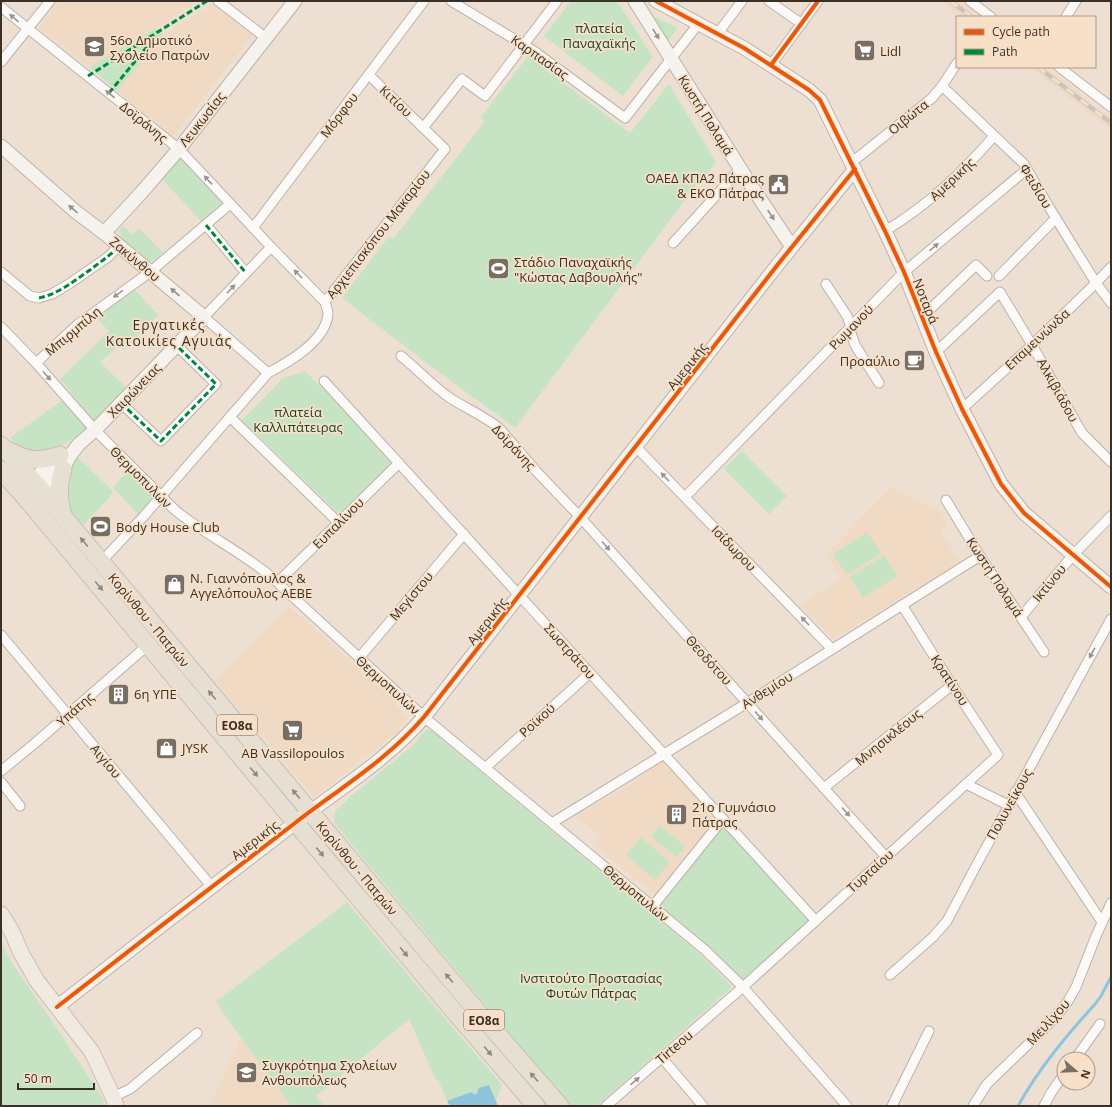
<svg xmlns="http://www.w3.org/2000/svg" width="1112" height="1107" font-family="'Open Sans',sans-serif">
	<rect width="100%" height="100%" fill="#ede0d3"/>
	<!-- built -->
	<g fill="#f0dac4">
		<path d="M59,1H198L156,28L89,67L39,27Z"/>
		<path d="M940,1H960L982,17H962Z"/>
		<path d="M214,3L254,33L173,137L117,91L163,35Z"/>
		<path d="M1029,67H1046L1111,118V130Z"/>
		<path d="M891,487L940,511L948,525L940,531L960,562L833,639L801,605L841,579L826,555Z"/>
		<path d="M289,606L388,695L408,718L395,734L314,797L215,681Z"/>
		<path d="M664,760L723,819L657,896L594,846L601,837L576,816L632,784L634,780Z"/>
		<path d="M241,1038L291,1106H210Z"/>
	</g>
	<!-- green -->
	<g fill="#c6e4c4">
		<path d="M571,1H615L621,7L653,57L623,96L544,36Z"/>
		<path d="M651,15L678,28L667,42Z"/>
		<path d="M156,28L163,35L117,91L89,67Z"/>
		<path d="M528,56L630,133L669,84L716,162L699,185L697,184L515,428L424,361L342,298L389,236L393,239L485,121L481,117Z"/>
		<path d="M179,149L230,204L206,225L201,221L157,174Z"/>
		<path d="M123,226L133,234L139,228L163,253L155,260L149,262L125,243L118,231Z"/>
		<path d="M133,288L158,315L124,350L119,346L100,362L129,390L95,423L60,379L109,331L95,316Z"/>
		<path d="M305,371L366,432L393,461L339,514L242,420L283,378Z"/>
		<path d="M64,399L90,429L52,451H23L10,438Z"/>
		<path d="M742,451L787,496L769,514L724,469Z"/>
		<path d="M77,457L113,491L109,498L83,525C78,519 71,513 68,505C63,489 69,470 77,457Z"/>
		<path d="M129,469L156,496L140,516L113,488Z"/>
		<path d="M867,532L881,553L847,575L833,554Z"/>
		<path d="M884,555L897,576L863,598L850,577Z"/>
		<path d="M426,730H433L447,744L698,952L732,987L597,1106H569L334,823L335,811L350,797L411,747Z"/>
		<path d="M723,819L816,921L743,987L653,906Z"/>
		<path d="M660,825L685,847L676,857L651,836Z"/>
		<path d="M641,837L670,862L655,880L626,855Z"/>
		<path d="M347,902L381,943L502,1085L496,1101L489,1085L476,1095L471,1092L447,1101L438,1079L436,1080L409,1019L316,1096L324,1106H291L241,1038L216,1002Z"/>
		<path d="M1,943L15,968L46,1012L104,1100L103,1106H1Z"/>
	</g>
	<!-- water -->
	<path fill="#8ec5dd" d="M489,1085L498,1106H450L447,1101L471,1092L476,1095L479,1088Z"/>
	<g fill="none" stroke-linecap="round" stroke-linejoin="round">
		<!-- stream -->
		<path stroke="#8ec5dd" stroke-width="3" d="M1018,1106C1039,1068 1067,1035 1096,1003L1101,996L1111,977"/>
		<defs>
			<g id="street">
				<path d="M218,1L266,38"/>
				<path d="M451,1L534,51L625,118L699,23"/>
				<path d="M769,1L802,24"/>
				<path d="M970,1L991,17"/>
				<path d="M1,7L179,149L271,247L325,302C326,306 328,310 328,314C326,341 289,362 268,373L144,516L101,562"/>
				<path d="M1066,17L1076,1"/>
				<path d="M718,33L742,1"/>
				<path d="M1,62L50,1"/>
				<path d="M771,65L818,1"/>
				<path d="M1059,67L1111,107"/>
				<path d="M942,86L1024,164L1049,207L1073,246L1096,283L1111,303"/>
				<path d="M423,128L462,79L485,96L557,1"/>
				<path d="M851,163L932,98L942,86L957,63"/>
				<path d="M206,225L246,273"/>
				<path d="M253,228L424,1"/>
				<path d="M885,231C928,205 961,174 994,136"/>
				<path d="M673,243L740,169"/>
				<path d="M1,272L30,296L39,298L52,294L69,284L108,257L119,246"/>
				<path d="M999,276L1056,218"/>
				<path d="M826,284L847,316L851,327V333L855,345L879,383"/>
				<path d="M325,302L445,149L369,75"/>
				<path d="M922,317L976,265L987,276"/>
				<path d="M1,327L36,363L95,430L176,511C205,534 239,551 268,574L424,717L705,950L743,987L847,1106"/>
				<path d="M936,352L1000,292L1032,345L1082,433L1111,462"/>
				<path d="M401,356C418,370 433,386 450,398C467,409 485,416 500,429L537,472L580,517L886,857"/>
				<path d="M36,363L77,325L150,272L230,204"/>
				<path d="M268,373L204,317L271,247"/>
				<path d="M324,381L816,921"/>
				<path d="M121,403L161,441L216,384L177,346"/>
				<path d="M962,409L1032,345L1096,283L1111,267"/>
				<path d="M230,417L338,522"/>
				<path d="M636,447L832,649"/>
				<path d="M685,497L904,272L1027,169"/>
				<path d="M946,500L980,556L1044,652"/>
				<path d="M278,582L399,463"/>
				<path d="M1021,617L1073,555L1111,516"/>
				<path d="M1,635L212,887"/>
				<path d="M359,658L464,534"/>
				<path d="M485,768L590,673"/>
				<path d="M1,771L34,744L148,645"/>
				<path d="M1,782L20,806"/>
				<path d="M966,784L1008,805"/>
				<path d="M824,788L952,685"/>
				<path d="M1015,792L1102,922"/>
				<path d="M552,823L747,703L980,556"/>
				<path d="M653,906L723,819"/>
				<path d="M890,975L933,937L947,921L977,864L1111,619"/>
				<path d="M662,1058L703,1106"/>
				<path d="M1075,1059L1100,1024"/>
				<path d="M113,1097L130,1089L197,1033"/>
				<path d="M606,1106L743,987L998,755L952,685L902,605"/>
				<path d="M892,1106L929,1031"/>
				<path d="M973,1106L987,1084L1045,1028L1063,1008L1068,1001L1076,987L1096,936L1111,903"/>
				<path d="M1044,1106L1051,1093L1064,1074"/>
			</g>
			<g id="secondary">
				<path d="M635,1L748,181L792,247"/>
				<path d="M656,1L744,48L809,90L820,100L885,231L904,272L936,352L962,409L1001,484L1024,513L1111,587"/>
				<path d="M1,146L76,212L104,233L204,317L95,430L78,445L69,457L63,469L35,497"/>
				<path d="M104,233L141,193L179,149L295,1"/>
				<path d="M26,487L60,455"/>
				<path d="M57,1007C136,945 215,884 295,823C339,789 387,760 424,717L779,263L855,169"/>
			</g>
			<path id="primary" d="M1,914L12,932L21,953L37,981L92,1052L113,1097L116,1106"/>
			<g id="highway">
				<path d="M1,445L42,491L466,998L560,1106"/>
				<path d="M9,451C28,461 39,462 60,455"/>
				<path d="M63,469C58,485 58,499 63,515"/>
				<path d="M1,470L29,502L295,822L453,1010L536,1106"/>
			</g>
		</defs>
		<!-- street casing -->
		<use href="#street" stroke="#bcb2a8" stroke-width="11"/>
		<!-- secondary casing -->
		<use href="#secondary" stroke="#bcb2a8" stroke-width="15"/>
		<!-- primary casing -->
		<use href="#primary" stroke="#c6bfb8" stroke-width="17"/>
		<!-- highway casing -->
		<use href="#highway" stroke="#c6bfb8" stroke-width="19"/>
		<!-- street -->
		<use href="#street" stroke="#fcfaf8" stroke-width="9"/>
		<!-- secondary -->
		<use href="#secondary" stroke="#f6f2ed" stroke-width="13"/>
		<!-- primary -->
		<use href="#primary" stroke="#f0eae1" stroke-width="15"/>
		<!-- highway -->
		<use href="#highway" stroke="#e8dfd3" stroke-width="17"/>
		<defs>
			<g id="rail">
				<path d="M950,1L972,17"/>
				<path d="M1038,67L1111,123"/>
			</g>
		</defs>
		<!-- rail casing -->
		<use href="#rail" stroke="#c8c5c1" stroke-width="4.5"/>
		<!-- rail -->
		<use href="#rail" stroke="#f8e0c8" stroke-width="3" stroke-dasharray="9" stroke-linecap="butt"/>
		<!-- quiet -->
		<g stroke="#00873e" stroke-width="3" stroke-dasharray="6 3" stroke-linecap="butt">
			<path d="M88,76L207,1"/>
			<path d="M109,93L155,37"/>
			<path d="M206,225L246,273"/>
			<path d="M39,298C58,294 74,281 90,270C100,262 111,255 119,246"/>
			<path d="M121,403L161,441L216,384L177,346"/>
		</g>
		<defs>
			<g id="cycleway">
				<path d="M656,1L744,48L809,90L820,100L885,231L904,272L936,352L962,409L1001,484L1024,513L1111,587"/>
				<path d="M771,65L818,1"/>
				<path d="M57,1007C136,945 215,884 295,823C339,789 387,760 424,717L779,263L855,169"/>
			</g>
		</defs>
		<!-- cycleway casing -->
		<use href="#cycleway" stroke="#f8e0c8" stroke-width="6"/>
		<!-- cycleway -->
		<use href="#cycleway" stroke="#e8590c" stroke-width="4"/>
	</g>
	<!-- one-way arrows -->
	<defs><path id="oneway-solid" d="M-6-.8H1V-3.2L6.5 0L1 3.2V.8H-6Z"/></defs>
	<g fill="#9a9590">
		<use href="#oneway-solid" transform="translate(14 18) rotate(-140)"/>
		<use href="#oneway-solid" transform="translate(110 94) rotate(-141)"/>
		<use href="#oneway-solid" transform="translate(208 180) rotate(-133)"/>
		<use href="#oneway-solid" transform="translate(934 247) rotate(-40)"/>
		<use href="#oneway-solid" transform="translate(298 274) rotate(-134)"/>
		<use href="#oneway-solid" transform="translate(231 289) rotate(-46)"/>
		<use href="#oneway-solid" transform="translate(118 294) rotate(144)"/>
		<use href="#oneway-solid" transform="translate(47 376) rotate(48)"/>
		<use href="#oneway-solid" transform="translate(665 477) rotate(-134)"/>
		<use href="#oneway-solid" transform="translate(606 546) rotate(48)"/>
		<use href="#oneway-solid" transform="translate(805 621) rotate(-134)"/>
		<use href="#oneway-solid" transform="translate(1092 653) rotate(119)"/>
		<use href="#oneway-solid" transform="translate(759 716) rotate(48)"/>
		<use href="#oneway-solid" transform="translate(846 812) rotate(48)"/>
		<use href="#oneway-solid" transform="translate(635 1081) rotate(-41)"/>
	</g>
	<g fill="#98918a">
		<use href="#oneway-solid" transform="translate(656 34) rotate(58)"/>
		<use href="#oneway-solid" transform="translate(73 209) rotate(-140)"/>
		<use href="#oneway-solid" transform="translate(771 215) rotate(56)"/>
		<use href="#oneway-solid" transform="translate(175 292) rotate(-140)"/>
	</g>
	<g fill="#90887d">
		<use href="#oneway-solid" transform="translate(84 542) rotate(-130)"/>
		<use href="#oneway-solid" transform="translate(99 586) rotate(50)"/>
		<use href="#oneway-solid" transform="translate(212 695) rotate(-130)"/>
		<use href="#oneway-solid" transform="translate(254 772) rotate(50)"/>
		<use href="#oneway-solid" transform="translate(296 794) rotate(-130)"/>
		<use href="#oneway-solid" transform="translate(320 852) rotate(50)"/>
		<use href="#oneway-solid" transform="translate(404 952) rotate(50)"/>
		<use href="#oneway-solid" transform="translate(449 978) rotate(-130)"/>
		<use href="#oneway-solid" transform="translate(488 1051) rotate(50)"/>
		<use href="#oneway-solid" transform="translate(534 1077) rotate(-132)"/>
	</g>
	<!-- icons -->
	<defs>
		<symbol id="school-square" viewBox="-11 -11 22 22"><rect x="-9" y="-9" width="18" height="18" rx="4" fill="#786e63" stroke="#f8e0c8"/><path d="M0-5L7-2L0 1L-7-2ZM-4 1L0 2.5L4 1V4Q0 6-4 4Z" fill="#fff"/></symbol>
		<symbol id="supermarket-square" viewBox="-11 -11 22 22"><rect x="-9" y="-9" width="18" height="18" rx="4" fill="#786e63" stroke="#f8e0c8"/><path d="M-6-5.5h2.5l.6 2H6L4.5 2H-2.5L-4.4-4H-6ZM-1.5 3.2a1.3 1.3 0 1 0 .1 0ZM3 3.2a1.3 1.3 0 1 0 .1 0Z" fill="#fff"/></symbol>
		<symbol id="civic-square" viewBox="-11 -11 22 22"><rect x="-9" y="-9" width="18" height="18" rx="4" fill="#786e63" stroke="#f8e0c8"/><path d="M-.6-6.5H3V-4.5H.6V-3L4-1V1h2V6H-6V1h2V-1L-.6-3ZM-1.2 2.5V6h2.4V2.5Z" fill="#fff"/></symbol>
		<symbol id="stadium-square" viewBox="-11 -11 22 22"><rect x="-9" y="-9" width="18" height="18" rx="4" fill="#786e63" stroke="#f8e0c8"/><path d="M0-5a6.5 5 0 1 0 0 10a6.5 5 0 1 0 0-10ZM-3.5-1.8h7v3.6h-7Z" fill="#fff"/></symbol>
		<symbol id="cafe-square" viewBox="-11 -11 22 22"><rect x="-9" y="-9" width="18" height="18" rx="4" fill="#786e63" stroke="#f8e0c8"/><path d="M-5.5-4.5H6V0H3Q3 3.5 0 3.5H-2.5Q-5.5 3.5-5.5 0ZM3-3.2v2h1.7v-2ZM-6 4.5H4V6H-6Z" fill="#fff"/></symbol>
		<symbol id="shop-square" viewBox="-11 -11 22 22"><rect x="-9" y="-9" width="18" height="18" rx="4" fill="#786e63" stroke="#f8e0c8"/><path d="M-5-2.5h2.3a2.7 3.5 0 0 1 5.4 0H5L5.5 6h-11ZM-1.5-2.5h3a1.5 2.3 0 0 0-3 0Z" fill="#fff"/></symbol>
		<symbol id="building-square" viewBox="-11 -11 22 22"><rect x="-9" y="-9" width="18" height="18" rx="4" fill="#786e63" stroke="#f8e0c8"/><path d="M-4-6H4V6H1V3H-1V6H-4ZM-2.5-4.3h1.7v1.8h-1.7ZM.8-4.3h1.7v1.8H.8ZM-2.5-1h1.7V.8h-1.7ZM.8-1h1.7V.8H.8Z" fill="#fff"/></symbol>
	</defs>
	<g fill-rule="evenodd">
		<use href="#school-square" x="82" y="34" width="25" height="25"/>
		<use href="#supermarket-square" x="852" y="38" width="25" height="25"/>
		<use href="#civic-square" x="766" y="172" width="25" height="25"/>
		<use href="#stadium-square" x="486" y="256" width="25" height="25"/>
		<use href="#cafe-square" x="902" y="348" width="25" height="25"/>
		<use href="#stadium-square" x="88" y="514" width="25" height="25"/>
		<use href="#shop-square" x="162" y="572" width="25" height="25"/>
		<use href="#building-square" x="106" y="682" width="25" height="25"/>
		<use href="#supermarket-square" x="280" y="718" width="25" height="25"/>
		<use href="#shop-square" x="154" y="736" width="25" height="25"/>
		<use href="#building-square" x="664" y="802" width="25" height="25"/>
		<use href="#school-square" x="234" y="1060" width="25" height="25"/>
	</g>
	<g text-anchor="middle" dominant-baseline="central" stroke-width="3.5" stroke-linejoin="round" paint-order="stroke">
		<!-- shield labels -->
		<g fill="#f8e0c8" stroke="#726557" stroke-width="1">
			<rect x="217" y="715" width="40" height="20" rx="3"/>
			<rect x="464" y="1010" width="40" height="20" rx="3"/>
		</g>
		<g font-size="12" font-weight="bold" fill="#393027">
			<text x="237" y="725">ΕΟ8α</text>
			<text x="484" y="1020">ΕΟ8α</text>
		</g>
		<!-- park labels -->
		<g font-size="13" fill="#134727" stroke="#f8e0c8">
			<text x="599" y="28">πλατεία<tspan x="599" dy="15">Παναχαϊκής</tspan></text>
			<text x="298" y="412">πλατεία<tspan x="298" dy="15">Καλλιπάτειρας</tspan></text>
			<text x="591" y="978">Ινστιτούτο Προστασίας<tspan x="591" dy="15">Φυτών Πάτρας</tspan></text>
		</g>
		<!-- poi labels -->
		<g font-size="13" fill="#393027" stroke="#f8e0c8" text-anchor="start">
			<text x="110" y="40">56ο Δημοτικό<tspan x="110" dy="15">Σχολείο Πατρών</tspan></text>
			<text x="880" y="51">Lidl</text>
			<text x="764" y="178" text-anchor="end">ΟΑΕΔ ΚΠΑ2 Πάτρας<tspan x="764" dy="15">&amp; ΕΚΟ Πάτρας</tspan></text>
			<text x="514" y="262">Στάδιο Παναχαϊκής<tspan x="514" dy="15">"Κώστας Δαβουρλής"</tspan></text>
			<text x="900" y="361" text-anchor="end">Προαύλιο</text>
			<text x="116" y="527">Body House Club</text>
			<text x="190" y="578">Ν. Γιαννόπουλος &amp;<tspan x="190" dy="15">Αγγελόπουλος ΑΕΒΕ</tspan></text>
			<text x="134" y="694">6η ΥΠΕ</text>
			<text x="182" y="748">JYSK</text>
			<text x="293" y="753" text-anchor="middle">AB Vassilopoulos</text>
			<text x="692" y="807">21ο Γυμνάσιο<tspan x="692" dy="15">Πάτρας</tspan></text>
			<text x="262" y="1065">Συγκρότημα Σχολείων<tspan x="262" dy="15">Ανθουπόλεως</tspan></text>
		</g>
		<!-- street labels -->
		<g font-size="13" fill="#393027" stroke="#f8e0c8">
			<text transform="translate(540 57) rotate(35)">Καρπασίας</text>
			<text transform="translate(396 101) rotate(44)">Κιτίου</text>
			<text transform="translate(339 115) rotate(-53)">Μόρφου</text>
			<text transform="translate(706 115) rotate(58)">Κωστή Παλαμά</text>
			<text transform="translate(908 117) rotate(-39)">Οιβώτα</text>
			<text transform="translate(202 119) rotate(-52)">Λευκωσίας</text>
			<text transform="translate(144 122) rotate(39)">Δοϊράνης</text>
			<text transform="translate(952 179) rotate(-43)">Αμερικής</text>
			<text transform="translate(1036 186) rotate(59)">Φειδίου</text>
			<text transform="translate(378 234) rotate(-52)">Αρχιεπισκόπου Μακαρίου</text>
			<text transform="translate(135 259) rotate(40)">Ζακύνθου</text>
			<text transform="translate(926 301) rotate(68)">Νοταρά</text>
			<text transform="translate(851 327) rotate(-46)">Ρωμανού</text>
			<text transform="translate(73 331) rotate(-40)">Μπιρμπίλη</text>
			<text transform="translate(1037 339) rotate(-43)">Επαμεινώνδα</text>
			<text transform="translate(687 366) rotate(-52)">Αμερικής</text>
			<text transform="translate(134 390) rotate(-46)">Χαιρώνειας</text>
			<text transform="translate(1058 390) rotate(61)">Αλκιβιάδου</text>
			<text transform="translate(514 447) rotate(47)">Δοϊράνης</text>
			<text transform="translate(141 477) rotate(45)">Θερμοπυλών</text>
			<text transform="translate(338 523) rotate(-45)">Ευπαλίνου</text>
			<text transform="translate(734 548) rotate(46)">Ισίδωρου</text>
			<text transform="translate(995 577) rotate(57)">Κωστή Παλαμά</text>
			<text transform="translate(1049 583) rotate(-50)">Ικτίνου</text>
			<text transform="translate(411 596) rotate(-50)">Μεγίστου</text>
			<text transform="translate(149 620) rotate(50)">Κορίνθου - Πατρών</text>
			<text transform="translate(487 621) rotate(-52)">Αμερικής</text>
			<text transform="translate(570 651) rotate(48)">Σωστράτου</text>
			<text transform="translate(709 660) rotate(48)">Θεοδότου</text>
			<text transform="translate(950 680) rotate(57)">Κρατίνου</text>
			<text transform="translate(388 685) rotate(42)">Θερμοπυλών</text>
			<text transform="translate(767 690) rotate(-32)">Ανθεμίου</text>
			<text transform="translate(75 709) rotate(-41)">Υπάτης</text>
			<text transform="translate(537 720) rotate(-42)">Ροϊκού</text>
			<text transform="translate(888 737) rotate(-39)">Μνησικλέους</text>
			<text transform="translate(106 761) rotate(50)">Αιγίου</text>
			<text transform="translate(1009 804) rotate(-61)">Πολυνείκους</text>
			<text transform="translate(255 840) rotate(-38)">Αμερικής</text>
			<text transform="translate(357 868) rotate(50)">Κορίνθου - Πατρών</text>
			<text transform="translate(870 871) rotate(-42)">Τυρταίου</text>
			<text transform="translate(636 893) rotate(40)">Θερμοπυλών</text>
			<text transform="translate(1048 1022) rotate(-48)">Μειλίχου</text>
			<text transform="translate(674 1047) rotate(-41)">Tirteou</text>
		</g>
		<!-- neighbourhood labels -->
		<g font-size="14" letter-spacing="1" fill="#393027" stroke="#f8e0c8">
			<text x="169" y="324">Εργατικές<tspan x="169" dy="16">Κατοικίες Αγυιάς</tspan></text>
		</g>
	</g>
	<!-- border -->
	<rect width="1112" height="1107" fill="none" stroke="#393027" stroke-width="4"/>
	<!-- legend -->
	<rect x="956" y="16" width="140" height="52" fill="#f8e0c8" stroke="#ac9a88"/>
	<rect x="964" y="29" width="20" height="6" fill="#e8590c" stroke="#ac9a88"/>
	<text x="992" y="36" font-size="12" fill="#393027">Cycle path</text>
	<rect x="964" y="49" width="20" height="6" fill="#00873e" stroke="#ac9a88"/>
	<text x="992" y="56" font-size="12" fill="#393027">Path</text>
	<!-- north arrow -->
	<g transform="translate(1076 1071) rotate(109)"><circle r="19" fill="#f8e0c8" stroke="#ac9a88"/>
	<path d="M0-3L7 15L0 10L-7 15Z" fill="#786e63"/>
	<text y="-6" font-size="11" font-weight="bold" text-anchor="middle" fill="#393027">N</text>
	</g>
	<!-- scale -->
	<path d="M18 1083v6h76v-6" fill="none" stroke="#393027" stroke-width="2"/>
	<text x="24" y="1083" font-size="12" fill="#393027" stroke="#f8e0c8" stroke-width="3" paint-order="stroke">50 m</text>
</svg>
